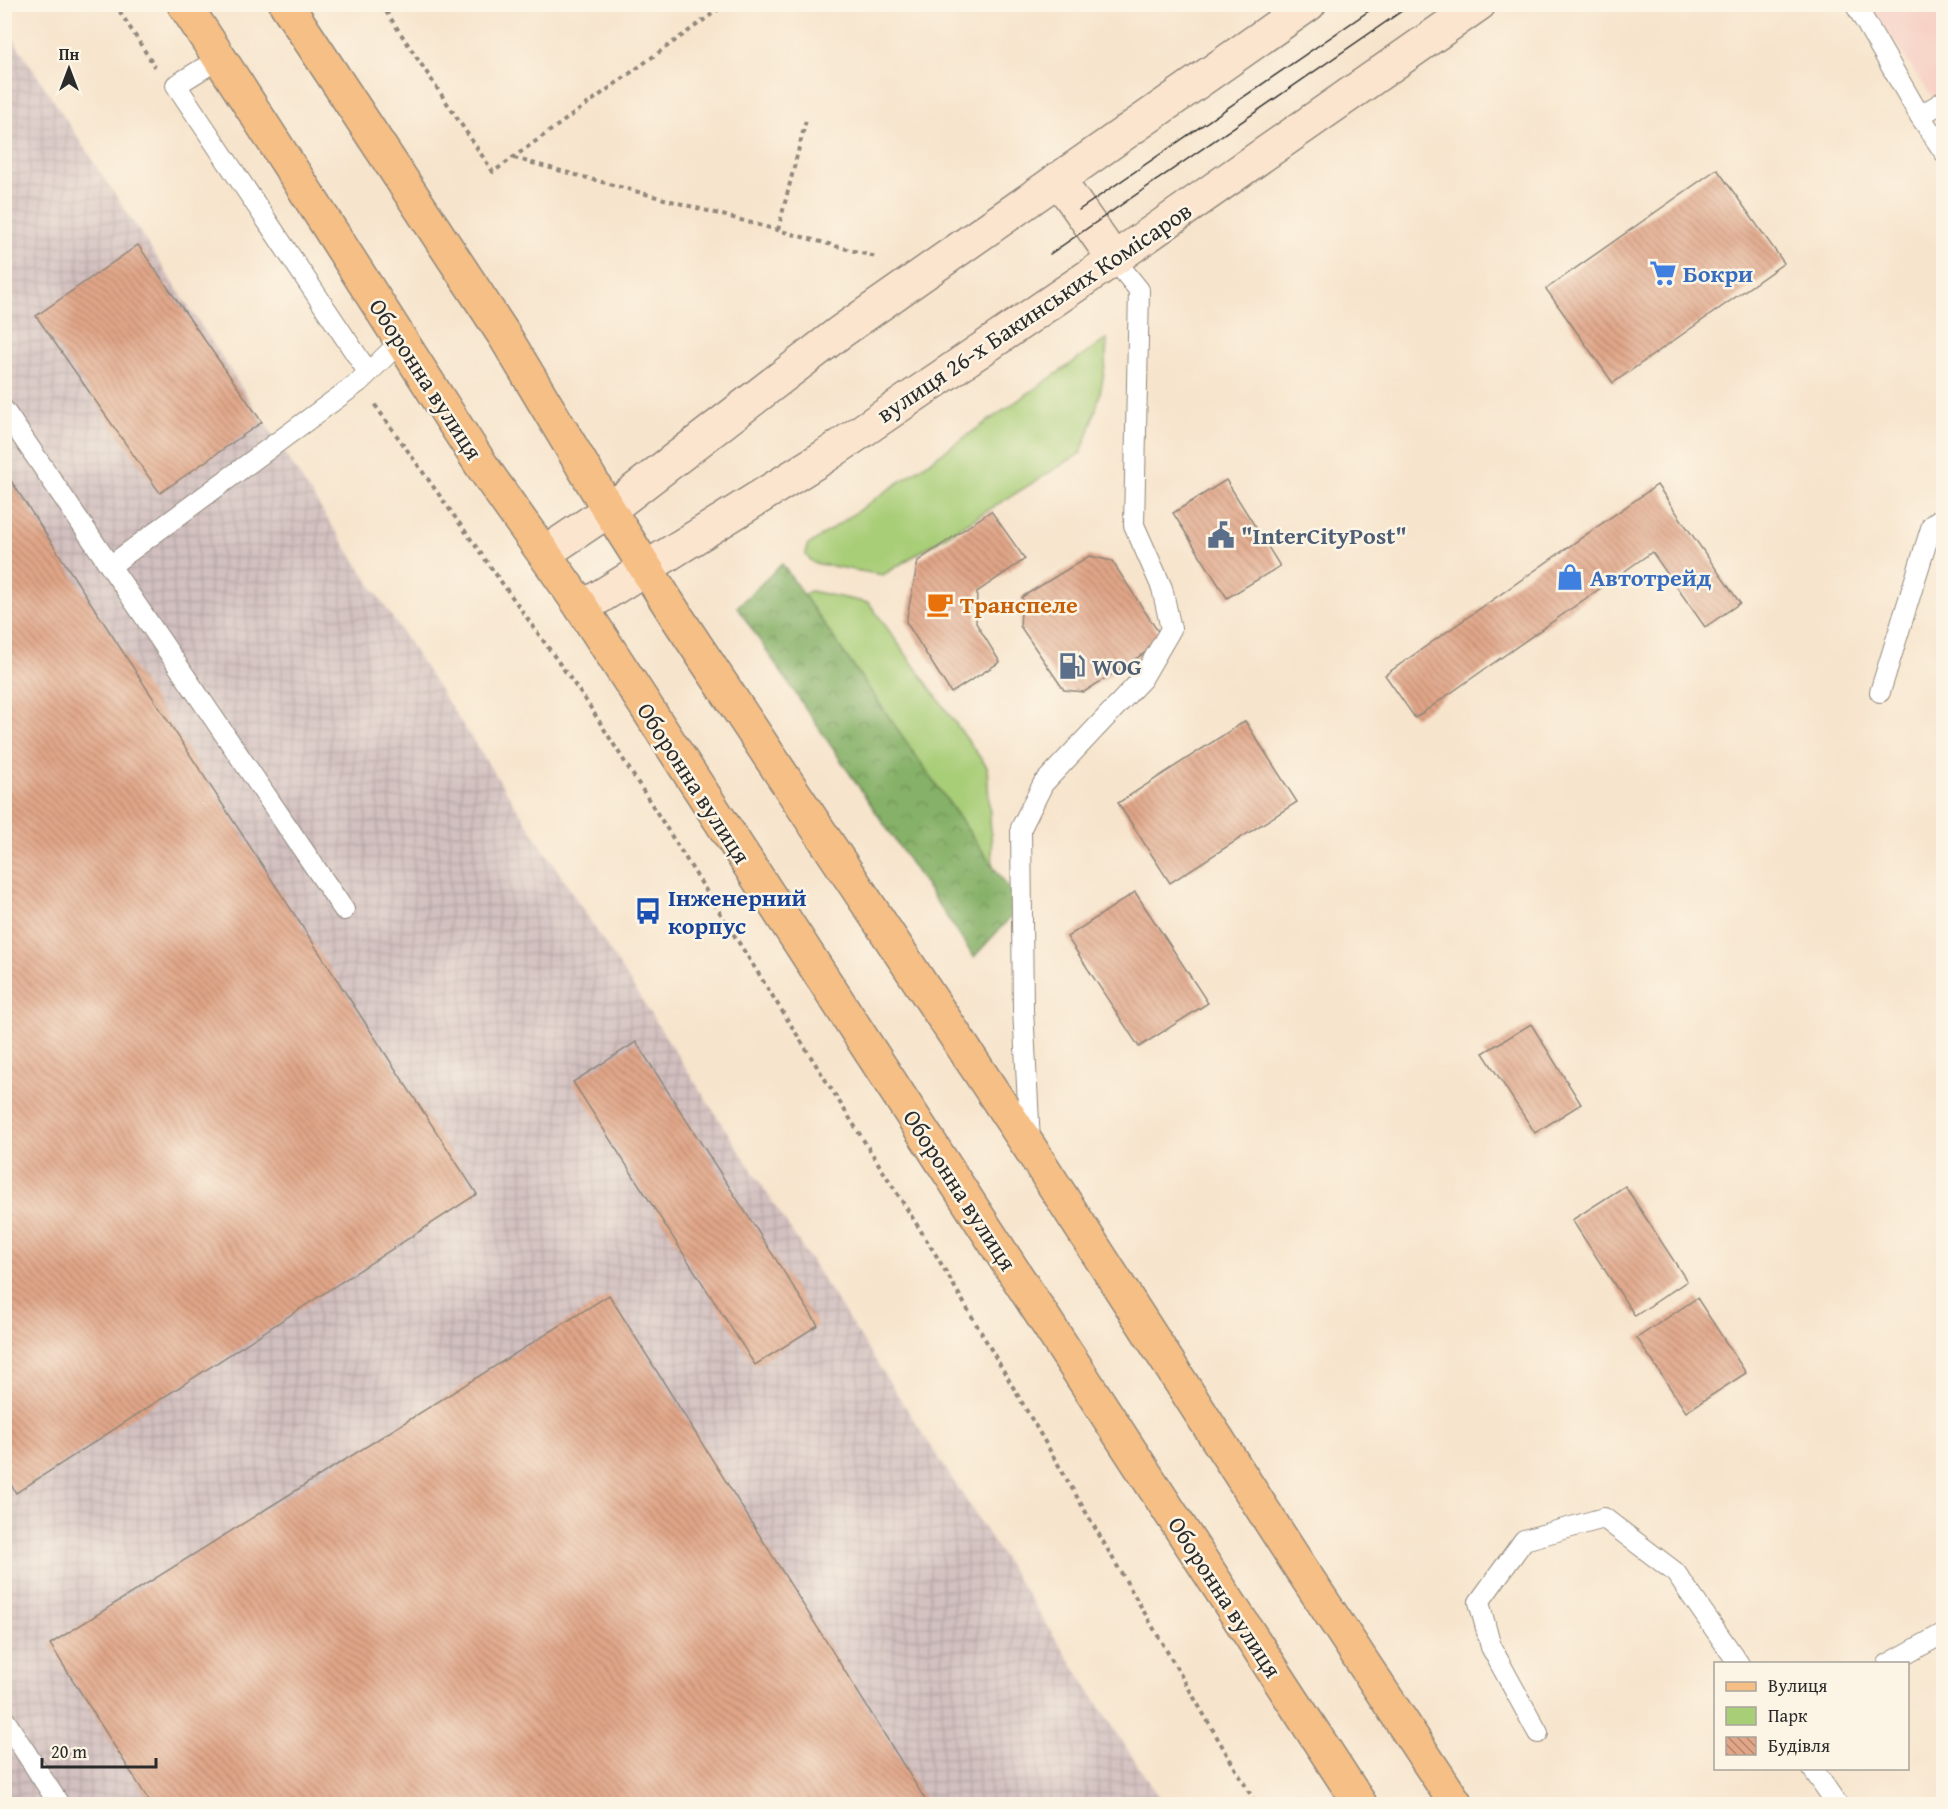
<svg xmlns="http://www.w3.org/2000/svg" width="1948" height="1809" font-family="'Gentium Book Plus',serif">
	<defs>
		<pattern id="industrial-grid" width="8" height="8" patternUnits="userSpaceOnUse" patternTransform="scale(1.5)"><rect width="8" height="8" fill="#d2bfbf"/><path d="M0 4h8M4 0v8" fill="none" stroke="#b4a4a4"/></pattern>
		<pattern id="forest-crowns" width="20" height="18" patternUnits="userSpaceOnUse" patternTransform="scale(1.5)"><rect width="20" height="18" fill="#86b168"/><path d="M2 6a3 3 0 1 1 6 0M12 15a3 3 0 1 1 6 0" fill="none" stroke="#6e9056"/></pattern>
		<pattern id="building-back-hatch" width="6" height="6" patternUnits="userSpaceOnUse" patternTransform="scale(1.5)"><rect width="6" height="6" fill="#e1a688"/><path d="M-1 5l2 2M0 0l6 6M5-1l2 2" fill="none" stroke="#b7876f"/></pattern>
	</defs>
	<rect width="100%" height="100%" fill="#fcf5e5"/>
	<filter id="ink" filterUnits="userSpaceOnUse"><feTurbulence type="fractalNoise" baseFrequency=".0167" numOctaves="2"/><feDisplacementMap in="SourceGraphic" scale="12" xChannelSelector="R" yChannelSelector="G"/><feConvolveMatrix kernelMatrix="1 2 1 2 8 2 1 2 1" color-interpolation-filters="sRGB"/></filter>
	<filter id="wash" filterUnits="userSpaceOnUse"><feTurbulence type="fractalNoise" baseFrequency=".008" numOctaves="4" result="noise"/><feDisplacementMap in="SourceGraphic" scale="24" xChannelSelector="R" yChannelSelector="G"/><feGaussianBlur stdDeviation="1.35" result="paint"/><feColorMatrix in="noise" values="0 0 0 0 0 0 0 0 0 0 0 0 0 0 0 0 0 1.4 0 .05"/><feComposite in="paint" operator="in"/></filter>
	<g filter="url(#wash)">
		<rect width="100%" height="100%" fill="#f7e4cc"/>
		<!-- built -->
		<path fill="#f7d1c6" d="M1869,5H1943V113Z"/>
		<!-- industrial -->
		<path fill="url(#industrial-grid)" d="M4,25L508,794L1163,1804H5Z"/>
		<!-- green -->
		<g fill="#a9ce78" stroke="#6a7c52" stroke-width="1.5">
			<path d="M1107,339C1106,376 1095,418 1081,453L883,575L814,563L806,556L807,546Z"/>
			<path d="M810,591L869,603L987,767L993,867L797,598Z"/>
		</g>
		<!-- forest -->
		<path fill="url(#forest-crowns)" stroke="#586e4a" stroke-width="1.5" d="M782,564L1021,906L974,957L737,607Z"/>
		<g id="blocks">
			<!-- building -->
			<g fill="url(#building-back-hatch)">
				<path d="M1717,169L1784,263L1613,383L1546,289Z"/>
				<path d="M138,245L262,422L160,493L36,316Z"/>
				<path d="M4,470L477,1194L16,1493L4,1474Z"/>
				<path d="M1226,480L1280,566L1227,598L1173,513Z"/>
				<path d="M1657,485L1740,603L1705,627L1652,552L1415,718L1385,675Z"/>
				<path d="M991,511L1025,559L977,592L976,623L1000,662L951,693L906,622L918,561Z"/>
				<path d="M1089,556L1112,561L1159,633L1154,647L1084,692L1064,690L1020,626L1022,597Z"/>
				<path d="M1245,721L1297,802L1170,883L1118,803Z"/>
				<path d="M1135,892L1208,1003L1139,1047L1067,937Z"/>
				<path d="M1531,1024L1581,1104L1535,1133L1483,1053Z"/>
				<path d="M636,1042L818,1325L755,1365L573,1082Z"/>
				<path d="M1625,1186L1687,1281L1635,1316L1572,1220Z"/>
				<path d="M609,1295L928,1804H151L50,1644Z"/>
				<path d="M1697,1298L1746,1373L1686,1412L1637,1338Z"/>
			</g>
		</g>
	</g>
	<g filter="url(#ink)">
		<use href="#blocks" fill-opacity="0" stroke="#91887c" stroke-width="1.5"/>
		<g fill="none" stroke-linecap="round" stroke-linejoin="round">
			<defs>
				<g id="lane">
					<path d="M1855,4L1920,116L1944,101"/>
					<path d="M220,58L176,85L368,372"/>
					<path d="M1920,116L1944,152"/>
					<path d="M4,410L344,910"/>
					<path d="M110,566L359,382L401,341"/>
					<path d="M1880,692L1932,525L1944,516"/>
					<path d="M1030,1142L1023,1009L1021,828L1043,784L1142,679L1171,629L1162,588L1134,525L1139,290L1114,259"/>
					<path d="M1888,1664L1944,1633"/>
					<path d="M4,1719L59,1804"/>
					<path d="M1538,1733L1491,1647L1479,1602L1524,1540L1604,1518L1675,1572L1739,1664"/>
					<path d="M1812,1768L1837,1804"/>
				</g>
				<g id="secondary">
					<path d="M1058,179L1114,259"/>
					<path d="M545,553L609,510L839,333L1309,4"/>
					<path d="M582,608L824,457L1114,259L1479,4"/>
				</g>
				<g id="primary">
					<path d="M184,4C285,156 381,311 480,463C513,512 549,559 582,608L1360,1804"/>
					<path d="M286,4L504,335L609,510L675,614L1030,1148L1292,1555L1456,1804"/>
				</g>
			</defs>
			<!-- lane casing -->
			<use href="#lane" stroke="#91887c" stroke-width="22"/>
			<!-- secondary casing -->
			<use href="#secondary" stroke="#91887c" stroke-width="36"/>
			<!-- primary casing -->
			<use href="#primary" stroke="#91887c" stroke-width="36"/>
			<!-- path -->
			<g stroke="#91887c" stroke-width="4" stroke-dasharray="4.5 4.5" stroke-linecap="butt">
				<path d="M115,4L155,67"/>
				<path d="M381,4L493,172L726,4"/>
				<path d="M514,158L876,257"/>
				<path d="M778,230L806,120"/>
				<path d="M375,405L587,702L936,1255L1256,1804"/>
			</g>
			<!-- lane -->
			<use href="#lane" stroke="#fff" stroke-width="20"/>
			<!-- secondary -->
			<use href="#secondary" stroke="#fbe5cf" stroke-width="33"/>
			<!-- primary -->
			<use href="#primary" stroke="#f5bf86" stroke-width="33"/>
			<!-- tram -->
			<g stroke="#2b2b2b" stroke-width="1.5">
				<path d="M1079,210L1379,4"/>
				<path d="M1050,254L1412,4"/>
			</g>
		</g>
	</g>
	<!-- icons -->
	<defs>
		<symbol id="supermarket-bare" viewBox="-9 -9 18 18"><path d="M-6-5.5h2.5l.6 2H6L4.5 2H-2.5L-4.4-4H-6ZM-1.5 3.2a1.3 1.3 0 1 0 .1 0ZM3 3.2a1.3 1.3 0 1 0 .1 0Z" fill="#3f7fe0" stroke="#fcf5e5" stroke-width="2.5" paint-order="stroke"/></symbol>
		<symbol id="civic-bare" viewBox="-9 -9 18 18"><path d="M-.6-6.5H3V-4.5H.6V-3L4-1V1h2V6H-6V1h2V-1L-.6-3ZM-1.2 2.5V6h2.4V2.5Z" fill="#5c6f8a" stroke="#fcf5e5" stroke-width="2.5" paint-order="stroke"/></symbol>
		<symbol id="shop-bare" viewBox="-9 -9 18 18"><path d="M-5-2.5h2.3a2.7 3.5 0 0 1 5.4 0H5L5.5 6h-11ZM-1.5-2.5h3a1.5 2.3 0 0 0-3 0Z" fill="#3f7fe0" stroke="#fcf5e5" stroke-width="2.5" paint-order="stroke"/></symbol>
		<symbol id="cafe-bare" viewBox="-9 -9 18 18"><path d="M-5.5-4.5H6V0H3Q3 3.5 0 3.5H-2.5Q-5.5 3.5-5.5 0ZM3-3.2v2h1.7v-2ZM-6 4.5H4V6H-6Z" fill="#e8710a" stroke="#fcf5e5" stroke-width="2.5" paint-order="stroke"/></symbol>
		<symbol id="fuel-bare" viewBox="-9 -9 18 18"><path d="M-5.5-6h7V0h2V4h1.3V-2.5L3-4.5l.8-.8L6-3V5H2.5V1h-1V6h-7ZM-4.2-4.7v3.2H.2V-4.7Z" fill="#5c6f8a" stroke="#fcf5e5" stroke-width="2.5" paint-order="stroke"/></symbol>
		<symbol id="bus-bare" viewBox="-9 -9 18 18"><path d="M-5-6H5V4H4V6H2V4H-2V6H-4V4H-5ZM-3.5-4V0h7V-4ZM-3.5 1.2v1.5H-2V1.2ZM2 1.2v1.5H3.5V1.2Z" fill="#1a4fb4" stroke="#fcf5e5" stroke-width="2.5" paint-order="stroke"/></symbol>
	</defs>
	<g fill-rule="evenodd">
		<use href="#supermarket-bare" x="1644" y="254" width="38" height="38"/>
		<use href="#civic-bare" x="1202" y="516" width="38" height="38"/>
		<use href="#shop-bare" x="1551" y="558" width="38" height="38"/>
		<use href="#cafe-bare" x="921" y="585" width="38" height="38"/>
		<use href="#fuel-bare" x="1053" y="647" width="38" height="38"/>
		<use href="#bus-bare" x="629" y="892" width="38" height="38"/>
	</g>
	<g text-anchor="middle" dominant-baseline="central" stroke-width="5" stroke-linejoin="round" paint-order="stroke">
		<!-- shop labels -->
		<g font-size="24" font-weight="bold" fill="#366cbe" stroke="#fcf5e5" text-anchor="start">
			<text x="1683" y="273">Бокри</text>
			<text x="1590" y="577">Автотрейд</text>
		</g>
		<!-- street labels -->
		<g font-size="24" fill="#2b2b2b" stroke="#fcf5e5">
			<text transform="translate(1034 312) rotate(-34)">вулиця 26-х Бакинських Комісаров</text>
			<text transform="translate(426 379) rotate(57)">Оборонна вулиця</text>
			<text transform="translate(694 783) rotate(57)">Оборонна вулиця</text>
			<text transform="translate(960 1190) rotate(57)">Оборонна вулиця</text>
			<text transform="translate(1225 1597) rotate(57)">Оборонна вулиця</text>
		</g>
		<!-- service labels -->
		<g font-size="24" font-weight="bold" fill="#4e5e75" stroke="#fcf5e5" text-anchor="start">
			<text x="1241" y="535">"InterCityPost"</text>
			<text x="1092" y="666">WOG</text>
		</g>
		<!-- food labels -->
		<g font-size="24" font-weight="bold" fill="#c56008" stroke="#fcf5e5" text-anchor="start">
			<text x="960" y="604">Транспеле</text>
		</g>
		<!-- transit labels -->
		<g font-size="24" font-weight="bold" fill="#164399" stroke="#fcf5e5" text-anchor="start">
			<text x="668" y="897">Інженерний<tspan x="668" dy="28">корпус</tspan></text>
		</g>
	</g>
	<!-- margin -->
	<rect width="1948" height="1809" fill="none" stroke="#fcf5e5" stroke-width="24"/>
	<!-- legend -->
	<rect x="1714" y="1662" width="195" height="108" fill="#fcf5e5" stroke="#a8a49b" stroke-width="1.5"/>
	<rect x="1726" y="1682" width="30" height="9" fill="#f5bf86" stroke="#a8a49b" stroke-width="1.5"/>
	<text x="1768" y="1692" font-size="18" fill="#2b2b2b">Вулиця</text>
	<rect x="1726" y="1707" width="30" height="18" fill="#a9ce78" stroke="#a8a49b" stroke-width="1.5"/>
	<text x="1768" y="1722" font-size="18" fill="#2b2b2b">Парк</text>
	<rect x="1726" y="1737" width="30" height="18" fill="url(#building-back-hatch)" stroke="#a8a49b" stroke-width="1.5"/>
	<text x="1768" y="1752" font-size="18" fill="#2b2b2b">Будівля</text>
	<!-- north arrow -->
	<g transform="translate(69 69)" stroke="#fcf5e5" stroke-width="4.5" paint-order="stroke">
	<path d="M0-4.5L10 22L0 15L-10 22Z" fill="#2b2b2b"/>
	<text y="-9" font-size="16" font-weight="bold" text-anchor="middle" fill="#2b2b2b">Пн</text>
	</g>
	<!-- scale -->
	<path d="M42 1758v9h114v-9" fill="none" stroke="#2b2b2b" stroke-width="3"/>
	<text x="51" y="1758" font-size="18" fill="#2b2b2b" stroke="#fcf5e5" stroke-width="4.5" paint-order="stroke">20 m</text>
</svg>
